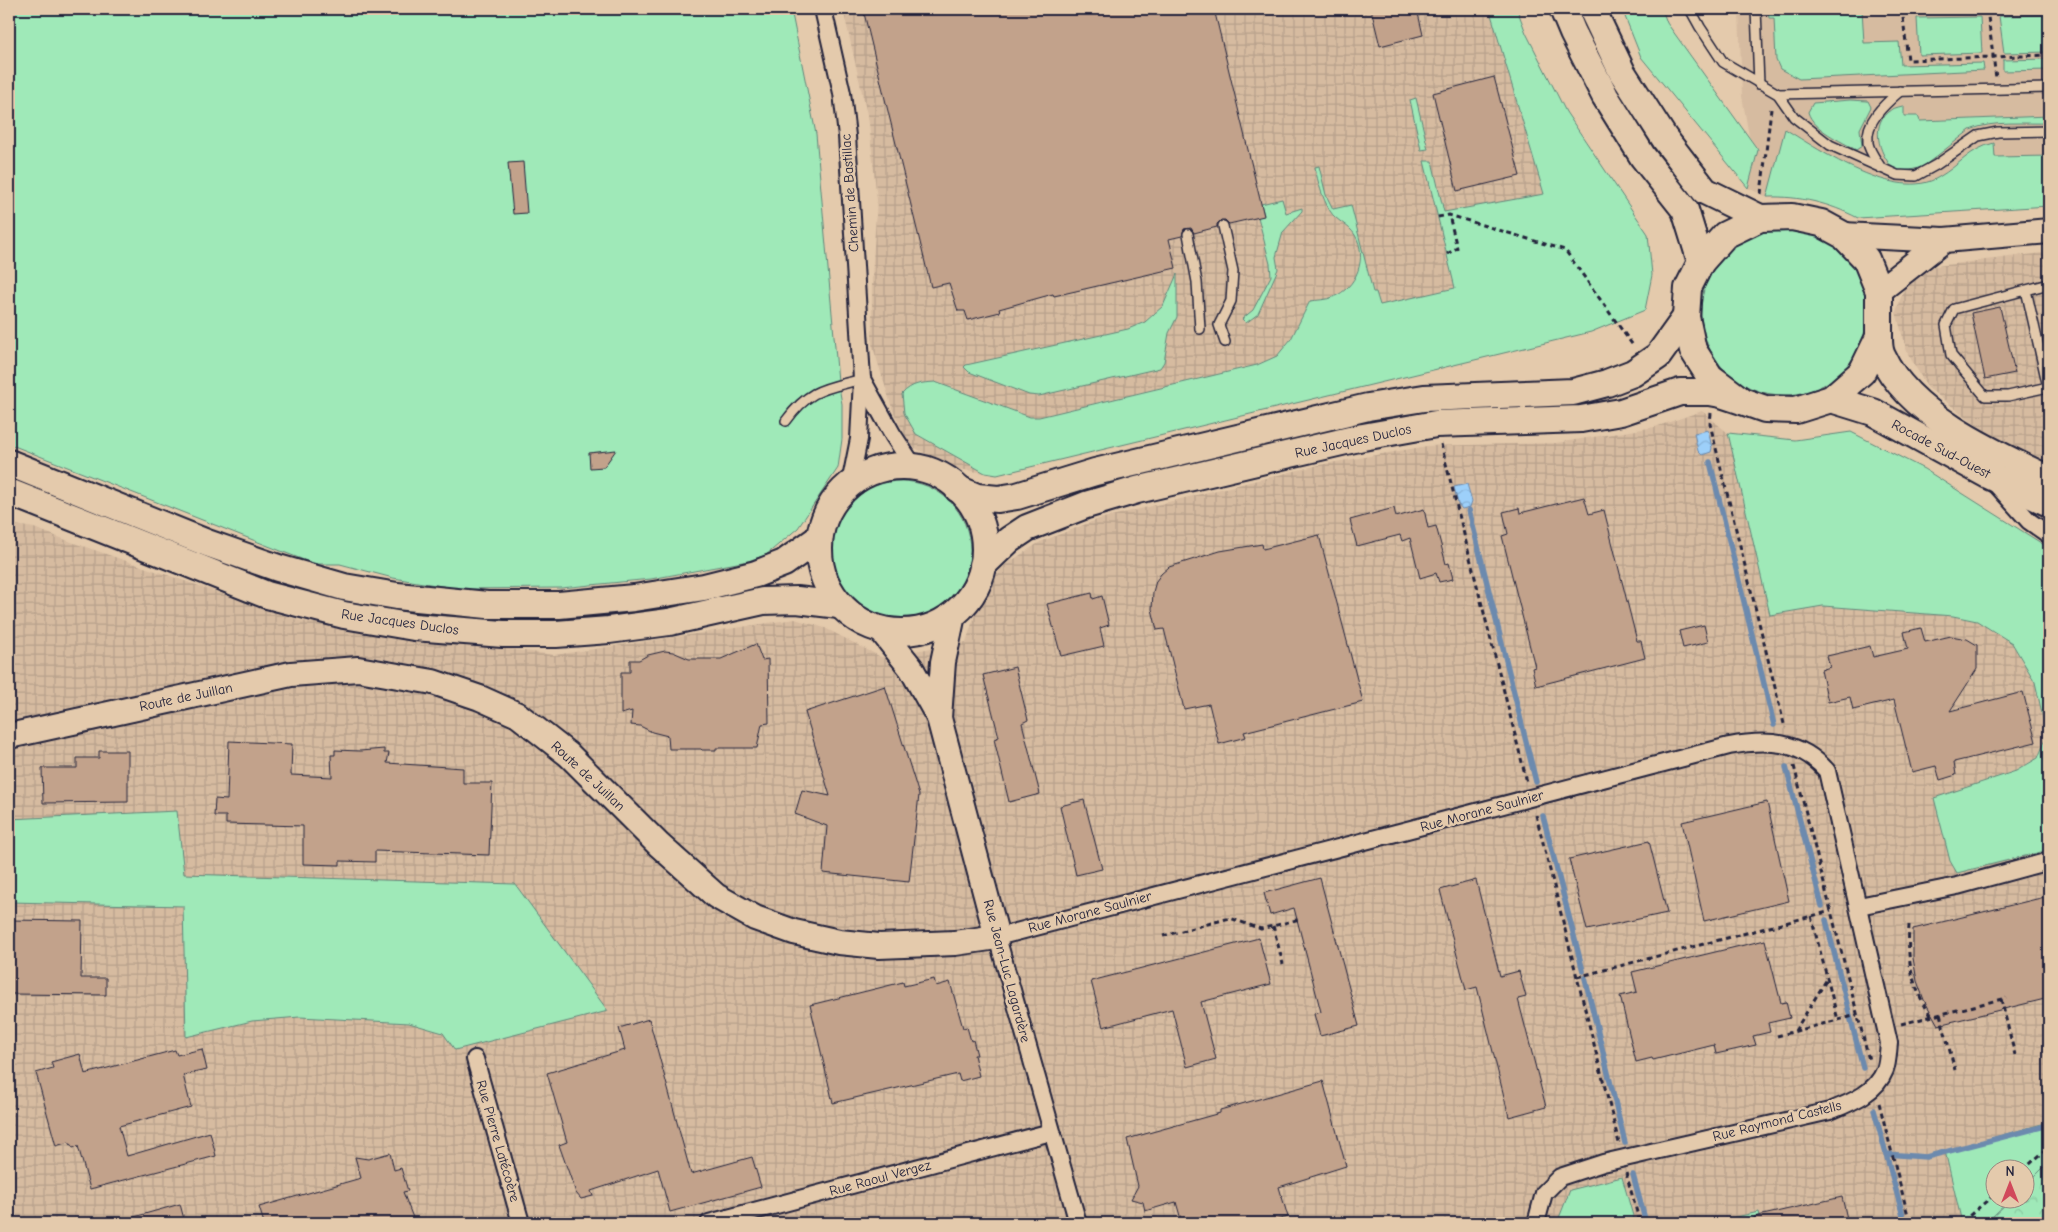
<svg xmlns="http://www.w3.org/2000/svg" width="2058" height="1232" font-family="'Comic Neue',sans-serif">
	<defs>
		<pattern id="industrial-grid" width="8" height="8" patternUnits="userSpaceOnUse" patternTransform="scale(1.25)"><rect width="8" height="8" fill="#d6bba0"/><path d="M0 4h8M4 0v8" fill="none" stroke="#b7a08b"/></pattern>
		<pattern id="forest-crowns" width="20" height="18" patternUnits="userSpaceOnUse" patternTransform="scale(1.25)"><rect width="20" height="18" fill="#9fe9b8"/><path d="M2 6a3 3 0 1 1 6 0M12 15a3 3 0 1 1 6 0" fill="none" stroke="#89c89f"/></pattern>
		<pattern id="water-waves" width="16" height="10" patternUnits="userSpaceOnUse" patternTransform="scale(1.25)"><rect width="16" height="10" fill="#9dd0fa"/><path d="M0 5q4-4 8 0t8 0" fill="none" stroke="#87b2d7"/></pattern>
	</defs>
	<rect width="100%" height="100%" fill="#e4caac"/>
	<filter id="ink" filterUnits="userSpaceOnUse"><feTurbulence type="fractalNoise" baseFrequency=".02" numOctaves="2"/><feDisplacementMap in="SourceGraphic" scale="10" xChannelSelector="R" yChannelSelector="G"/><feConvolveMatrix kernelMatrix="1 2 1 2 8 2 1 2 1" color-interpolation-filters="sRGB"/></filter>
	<g filter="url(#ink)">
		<!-- built -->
		<path fill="#d6bba0" d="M1739,9H2049V206L1858,218L1831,205L1800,198L1767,197L1748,188L1758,150L1749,136L1742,96Z"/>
		<!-- industrial -->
		<g fill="url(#industrial-grid)">
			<path d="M843,9H1476L1490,11L1544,194L1444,213L1432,161H1425L1455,288L1380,306L1376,292L1373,293L1362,249H1360L1359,269L1354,280L1345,290L1332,298L1310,301L1291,339L1277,356L1257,365L1039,417H1030L935,382L916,434L985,473L951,468L910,445L893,411L872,344V277L877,200L869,123Z"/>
			<path d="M2049,252V463L1988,434L1927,387L1907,352L1896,312L1905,285L1929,267Z"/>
			<path d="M1702,411L1728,433L1770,615L1823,606L1953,616L1977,620L2012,643L2035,682L2047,736L2038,758L2016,771L1957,872L2049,850V1122L1945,1151L1962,1223H1635L1622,1177L1570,1190L1557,1223H9V524L34,528L74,543L301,621L554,655L795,619L825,628L881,657L966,642L978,605L1002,567L1040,542L1099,519L1319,465L1427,446L1556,443L1655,427Z"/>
		</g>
		<!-- grass -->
		<g fill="#9fe9b8" stroke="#60867a">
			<path d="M9,9H791L816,134L838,381L842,404V439L838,468L798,528L766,555L748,561L651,579L561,588L460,589L393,578L340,564H314L9,444Z"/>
			<path d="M1476,9H1517L1526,33L1566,112L1648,234L1652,275L1645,310L1591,332L997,475L985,473L916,434L904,413L902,394C912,383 921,383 935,382L1030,417H1039L1257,365L1277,356L1291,339L1310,301C1317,300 1327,300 1333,297C1357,288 1368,257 1355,235C1349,225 1336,221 1330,211C1322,197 1318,183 1315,167L1319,166L1326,195L1333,209L1351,205L1373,292H1376L1380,305L1455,288L1424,161H1432L1444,212L1544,194L1490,11Z"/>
			<path d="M1622,9H1662L1667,23L1758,150L1748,188L1641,57Z"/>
			<path d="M1851,9H1862L1864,43L1899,42L1901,65L1983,63L1984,70L1799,79L1780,69L1776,60L1774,18H1769L1768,12L1850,13Z"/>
			<path d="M2049,15V52L2004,53L1999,16Z"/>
			<path d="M1980,17L1982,53L1919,55L1917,18Z"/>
			<path d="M2049,59V70L2003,71V60Z"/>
			<path d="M1416,98L1428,149L1421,150L1410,100Z"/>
			<path d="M1850,100L1868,101L1871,107L1860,129L1862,146L1856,150C1842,141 1813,130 1808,112L1813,103Z"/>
			<path d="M1904,106V116H1918L1920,121L2049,116V123C2024,124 1993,120 1970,130L1924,166C1916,169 1905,172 1897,170C1892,168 1889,164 1886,159C1873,138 1875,109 1904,106Z"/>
			<path d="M1785,129C1821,151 1897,203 1939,177C1960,165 1969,149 1994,143L1995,157L2049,156V206L1858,218C1829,203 1800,196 1767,197Z"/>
			<path d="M1282,199L1286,213L1302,208V211L1283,232L1276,257L1278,269L1258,314L1246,323L1242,319L1253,310L1271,276L1270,264L1258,217L1264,215L1261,204Z"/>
			<circle cx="1784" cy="312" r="83"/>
			<path d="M1177,274V317L1169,333L1164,362L1160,368L1039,396L1029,395L969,372L964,367L966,365L1128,329L1145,322L1163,306Z"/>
			<path d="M1851,432L1924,469L2049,548V850L1957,873L1950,861L1934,798L2016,771L2038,758L2047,736L2035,682L2012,643L1977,621L1953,616L1823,606L1770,615L1728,433L1795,440Z"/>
			<circle cx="901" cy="550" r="69"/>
			<path d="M177,811L184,874L515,884L608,1011L455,1050L443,1033L409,1023L300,1017L252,1021L186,1037L183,906L9,902V819Z"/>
			<path d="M2049,1122V1162L2026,1185V1170H1996V1200H2010L1986,1223H1962L1945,1151Z"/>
			<path d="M1622,1177L1635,1223H1557L1570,1190Z"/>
			<path d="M1759,1212L1762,1223H1708Z"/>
		</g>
		<!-- forest -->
		<path fill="url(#forest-crowns)" stroke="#60867a" d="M2049,1162V1223H1986L2010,1200H2026V1185Z"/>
		<!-- water -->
		<g fill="url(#water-waves)" stroke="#6c8aae">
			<path d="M1708,430L1712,448L1711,452L1702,455L1698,451L1694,433Z"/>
			<path d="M1467,484L1472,501L1470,507L1462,509L1458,504L1454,487Z"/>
		</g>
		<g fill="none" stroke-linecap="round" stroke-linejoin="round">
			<!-- stream -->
			<g stroke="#6c8aae" stroke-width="5.5">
				<path d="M1710,462L1774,725"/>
				<path d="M1469,510L1536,782"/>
				<path d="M1786,767L1822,906"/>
				<path d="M1543,816L1583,971"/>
				<path d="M1826,920L1863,1068"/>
				<path d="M1585,978L1625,1143"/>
				<path d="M1874,1110L1905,1223"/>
				<path d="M1886,1154L1926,1157L2049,1125"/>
				<path d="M1633,1175L1646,1223"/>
			</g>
		</g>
		<!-- building -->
		<g fill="#c2a28b" stroke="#22223b">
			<path d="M863,9H1214L1264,216L1229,224L1225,220H1221L1217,224V227L1194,233L1191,228L1184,229L1182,236L1169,239L1176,268L1054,296L1053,294L999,309L1000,312L968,320L965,311H958L949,283L931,287Z"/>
			<path d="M1371,9H1417L1423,35L1380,46Z"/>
			<path d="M1494,77L1520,176L1457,191L1433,93Z"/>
			<path d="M523,162L527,213L513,214L508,163Z"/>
			<path d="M2000,307L2015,373L1985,379L1971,313Z"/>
			<path d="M616,450L604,467L590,468L589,453Z"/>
			<path d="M1584,497L1589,514L1604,510L1637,641H1641L1645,658L1536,686L1532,668L1535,667L1502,536L1508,534L1503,512L1519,508L1520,513Z"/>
			<path d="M1394,508L1396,517L1424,509L1428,528L1436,526L1446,564L1449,563L1453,579L1439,582L1436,573L1420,578L1410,538L1402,541L1400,535L1357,546L1350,520Z"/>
			<path d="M1319,535L1363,702L1244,732L1246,737L1219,744L1209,704L1184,709L1164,629L1157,630L1152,609L1153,592L1156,581L1161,574L1169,567L1220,551L1262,544L1263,549Z"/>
			<path d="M1092,593L1093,599L1102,596L1109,625L1100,628L1104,646L1061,656L1047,604Z"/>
			<path d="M1704,625L1708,642L1683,648L1679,631Z"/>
			<path d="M1921,628L1925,642L1951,636L1967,639L1977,645V669L1950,711L2023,692L2036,742L1954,762L1956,775L1940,780L1936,766L1912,772L1894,700L1853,710L1850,697L1828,702L1821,670L1830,667L1827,656L1870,646L1873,657L1908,649L1904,632Z"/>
			<path d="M756,644L762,660L768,659L769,723L762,724L757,748H716V750H702L701,749H669L668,736L652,732L640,726L631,725L632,711L621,714V672H630V660H639L648,655L665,651L673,652L689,659H721Z"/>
			<path d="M1015,667L1028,720L1022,723L1040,794L1009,802L994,739L999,737L983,675Z"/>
			<path d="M885,686L919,795L909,882L823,873L827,826L795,814L802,790L830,796L805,712Z"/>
			<path d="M229,741L292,744L291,775L332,777L331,755H335V750L360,751L384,749V753H389L387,763L463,768V783H492L489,855L375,851V862L340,861V865L303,864V826L226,824V816H214L215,799L227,800Z"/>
			<path d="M99,751H128V802L43,803L42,768H77V758H99Z"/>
			<path d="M1084,800L1102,869L1076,875L1060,806Z"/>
			<path d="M1767,802L1789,901L1704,921L1682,822Z"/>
			<path d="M1649,841L1667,913L1587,930L1569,859Z"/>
			<path d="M1320,878L1359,1026L1320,1036L1314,1014L1321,1012L1294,908L1270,915L1264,893Z"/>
			<path d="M1476,880L1500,976L1519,971L1526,997L1518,999L1546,1107L1509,1117L1477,987L1466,990L1440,890Z"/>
			<path d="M2049,896V998L1938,1025L1924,1000L1917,981L1913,958V929Z"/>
			<path d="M9,920L82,921L81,978H106V995L12,994V978H9Z"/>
			<path d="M1259,938L1271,984L1201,1002L1216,1059L1187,1067L1172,1009L1103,1027L1091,981Z"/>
			<path d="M1765,940L1781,1003L1786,1002L1790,1018L1768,1023L1770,1032L1753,1036L1756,1045L1716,1054L1714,1045L1653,1060L1652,1058L1636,1062L1620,996L1637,992L1632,972Z"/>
			<path d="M934,979L936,986L950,982L963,1028L967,1027L971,1041L973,1040L977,1055H974L979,1076L960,1081L958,1074L833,1103L810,1005L903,982L904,986Z"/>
			<path d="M649,1019L691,1174L752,1157L761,1187L670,1212L658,1169L591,1191L593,1196L581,1199L576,1193L559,1145L567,1142L547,1073L625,1050L619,1028Z"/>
			<path d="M202,1049L207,1070L183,1075L191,1107L119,1126L127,1156L210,1132L216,1156L90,1189L78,1146L73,1148L69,1142L56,1146L36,1073L53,1068L51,1062L80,1054L85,1074L175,1050L177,1055Z"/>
			<path d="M1323,1081L1346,1166L1279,1187L1288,1217L1263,1223H1182L1176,1202L1145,1211L1143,1202L1131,1199L1138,1186L1127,1139L1220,1113V1110Z"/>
			<path d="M390,1153L394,1170L401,1168L408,1191L403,1192L415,1223H264L259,1207L361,1178L355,1157L368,1159Z"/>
			<path d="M1842,1197L1848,1223H1755L1754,1217Z"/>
			<path d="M180,1204L185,1223H127V1219Z"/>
		</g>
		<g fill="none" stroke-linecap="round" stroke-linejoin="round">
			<defs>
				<g id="lane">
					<path d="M1690,9L1700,27L1723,62L1778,94L1794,117L1830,145L1897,175L1916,176L1936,165L1978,136L1998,132L2049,131"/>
					<path d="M1756,9L1759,84"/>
					<path d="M1778,94L2049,88"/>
					<path d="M1881,168C1877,161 1869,151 1868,143C1865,121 1885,104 1900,91"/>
					<path d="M1223,226L1233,271L1231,301L1219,325L1225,342"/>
					<path d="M1188,234L1197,282L1200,329"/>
					<path d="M2026,290L2048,387L2008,396H1985L1951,355L1946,325L1954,309L2049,284"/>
					<path d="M786,421C810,388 825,389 862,379"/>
				</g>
				<g id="street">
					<path d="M823,9L842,93L847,136L862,379L859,439L850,484"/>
					<path d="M862,379L893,435L914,467"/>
					<path d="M1995,483L2029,521L2049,535"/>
					<path d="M1859,906L1957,886L2049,861"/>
					<path d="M475,1059L521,1223"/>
					<path d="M709,1223L1051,1132"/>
					<path d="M1078,1223L997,937L1729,746C1767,739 1800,740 1827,771L1889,1043C1888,1051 1888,1062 1885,1070C1876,1093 1852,1102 1830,1111L1603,1163L1560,1177L1544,1193L1536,1223"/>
				</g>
				<g id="secondary">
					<path d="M1843,235L1944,240L2049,231"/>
					<path d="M1879,291L1944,240"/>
					<path d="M939,718L943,662L953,615"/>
					<path d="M9,736L291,674L358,669L433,682L480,698L518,715L569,755L659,845L716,896L755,918L794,932L839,942L879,946L955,943L997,937L939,718L911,668L881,630"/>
				</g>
				<g id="primary">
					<path d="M1563,9L1573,33L1605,96L1643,157L1685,210L1701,262"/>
					<path d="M1592,9L1622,72L1665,139L1705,191L1760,218"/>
					<path d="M1879,337C1879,343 1879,350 1882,356C1909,415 1993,453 2049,479"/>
					<path d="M1831,399L1873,412L1988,475L2049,503"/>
					<path d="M9,463L207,543L278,568L344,587L397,596L487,605H559L634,598L704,587L756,574L784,563L819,538"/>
					<circle cx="902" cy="549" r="83"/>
					<path d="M958,489L977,497L998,499L1017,496L1095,472L1368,407L1424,398L1573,392L1607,383L1633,373L1658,356L1686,317"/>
					<path d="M9,492L267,595L344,615L414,627L503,634H556L609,630L669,622L763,601L797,600L839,605"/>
					<path d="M983,565L1009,540L1027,528L1086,505L1137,490L1363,437L1436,424L1581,419L1621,412L1680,392H1710L1721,394L1742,401L1765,409L1796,410L1831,399L1862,372L1879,337V291L1866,259L1843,235L1821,223L1792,217L1760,218L1725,235L1701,262L1688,288L1686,317L1693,350L1710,377L1742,401"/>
				</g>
			</defs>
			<!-- lane casing -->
			<use href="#lane" stroke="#22223b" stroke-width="12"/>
			<!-- street casing -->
			<use href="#street" stroke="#22223b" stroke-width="20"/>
			<!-- secondary casing -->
			<use href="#secondary" stroke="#22223b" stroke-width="28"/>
			<!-- primary casing -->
			<use href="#primary" stroke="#22223b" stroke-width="30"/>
			<!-- path -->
			<g stroke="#22223b" stroke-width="3" stroke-dasharray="5 4" stroke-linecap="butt">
				<path d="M1902,9L1908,60L2049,55"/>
				<path d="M1987,9L1996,78"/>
				<path d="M1761,194L1771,109"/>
				<path d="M1438,217L1449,215L1565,250L1634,347"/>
				<path d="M1447,254L1457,248L1449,215"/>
				<path d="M1711,413L1710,424L1785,728"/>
				<path d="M1441,444L1527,782"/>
				<path d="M1794,766L1869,1060"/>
				<path d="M1536,815L1619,1143"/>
				<path d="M1811,916L1838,1020"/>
				<path d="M1909,925C1907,962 1911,986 1932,1017"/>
				<path d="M1273,926L1283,964"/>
				<path d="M1163,936L1230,918L1261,929L1300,919"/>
				<path d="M1577,977L1831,911"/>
				<path d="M2001,999L2015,1055"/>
				<path d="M1940,1014L1955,1070"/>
				<path d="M1901,1024L2006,998"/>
				<path d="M1795,1031L1827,979"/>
				<path d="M1777,1036L1857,1015"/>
				<path d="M1879,1103L1910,1223"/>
				<path d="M2023,1170L2049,1147"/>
				<path d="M1626,1173L1640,1223"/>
				<path d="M1964,1223L1969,1216L1996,1193"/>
			</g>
			<!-- lane -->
			<use href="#lane" stroke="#e4caac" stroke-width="9"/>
			<!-- street -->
			<use href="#street" stroke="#e4caac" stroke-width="16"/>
			<!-- secondary -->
			<use href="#secondary" stroke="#e4caac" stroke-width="24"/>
			<!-- primary -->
			<use href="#primary" stroke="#e4caac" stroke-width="26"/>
		</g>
	</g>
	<g text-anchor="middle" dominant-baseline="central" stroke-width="5" stroke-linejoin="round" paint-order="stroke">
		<!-- street labels -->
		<g font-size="14" fill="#22223b" stroke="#e4caac">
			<text transform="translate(850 193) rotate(-94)">Chemin de Bastillac</text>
			<text transform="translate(1353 441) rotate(-12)">Rue Jacques Duclos</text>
			<text transform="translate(1941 449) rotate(28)">Rocade Sud-Ouest</text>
			<text transform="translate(400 622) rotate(8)">Rue Jacques Duclos</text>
			<text transform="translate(186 697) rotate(-12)">Route de Juillan</text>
			<text transform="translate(588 776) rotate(43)">Route de Juillan</text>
			<text transform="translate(1482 811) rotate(-15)">Rue Morane Saulnier</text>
			<text transform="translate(1090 912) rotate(-15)">Rue Morane Saulnier</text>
			<text transform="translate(1007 971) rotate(75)">Rue Jean-Luc Lagardère</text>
			<text transform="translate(1777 1121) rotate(-14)">Rue Raymond Castells</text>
			<text transform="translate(498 1141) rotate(74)">Rue Pierre Latécoère</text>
			<text transform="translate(880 1178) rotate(-15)">Rue Raoul Vergez</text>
		</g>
	</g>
	<!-- margin -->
	<rect width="2058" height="1232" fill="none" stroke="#e4caac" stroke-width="30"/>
	<rect x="15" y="15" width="2028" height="1202" fill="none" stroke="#22223b" stroke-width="2" filter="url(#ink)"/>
	<!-- north arrow -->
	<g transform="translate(2010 1184)"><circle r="24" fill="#e4caac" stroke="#96877f"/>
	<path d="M0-4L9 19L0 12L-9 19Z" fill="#d1495b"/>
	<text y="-8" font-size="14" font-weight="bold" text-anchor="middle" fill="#22223b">N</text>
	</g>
</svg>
